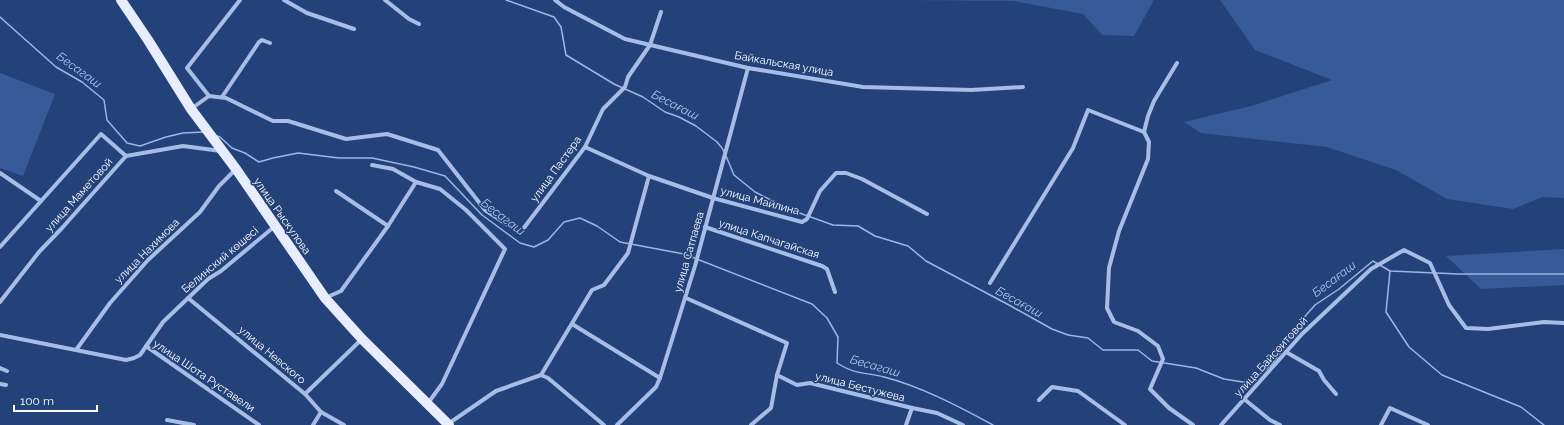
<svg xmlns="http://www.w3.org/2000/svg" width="1564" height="425" font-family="Raleway,sans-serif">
	<rect width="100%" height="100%" fill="#24427a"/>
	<!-- green -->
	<g fill="#375a98">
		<path d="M906,0H1153V2L1134,36L1102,35L1083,14L1014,1Z"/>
		<path d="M1220,0H1564V198L1543,197L1513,209L1447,199L1396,170L1327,147L1201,133L1184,122L1251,106L1332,80L1255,50Z"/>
		<path d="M0,73L55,94L23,176L0,168Z"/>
		<path d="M1564,249V285L1481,289L1446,256Z"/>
	</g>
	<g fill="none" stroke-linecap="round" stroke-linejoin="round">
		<!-- stream -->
		<g stroke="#9bb7e5" stroke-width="1.5">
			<path d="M506,0L554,17L561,27L566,55L614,84L643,97L665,112L679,117L696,126L717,142L722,148L724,152"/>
			<path d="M0,17L56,67L82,82L104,100L107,120L127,143L140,146L166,137L183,133L204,132"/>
			<path d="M217,136L220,137L232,148L245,153L259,162L273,158L298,153L339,158H372L414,167L445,176L482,215L520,243L534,247L548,240L564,222L580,218L597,226L620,242L684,254L812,304L827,318L838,337L837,363C855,375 865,372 884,377C920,386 960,407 993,425"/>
			<path d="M726,156L734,175L755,192L791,210L833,225L858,226L875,236L908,246L926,261L1009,305L1052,329L1068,335L1088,338L1103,350H1138L1152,361L1196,368L1224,379L1249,383L1271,365L1284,348L1300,322L1315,305L1339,289L1373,261L1390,271L1459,274H1564"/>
			<path d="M1390,271L1386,312L1409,347L1442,375L1521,407L1544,425"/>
		</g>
		<!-- street -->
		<g stroke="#a7bde5" stroke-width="4">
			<path d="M284,0L307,13L354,29"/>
			<path d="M385,0L409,19L419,24"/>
			<path d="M555,0L564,7L625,39L748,68L863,87L971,90L1023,87"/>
			<path d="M1177,63L1154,101L1148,116L1144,132L1149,142L1148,159L1119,231L1109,268L1107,308L1114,322L1138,331L1158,346L1163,359L1150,389L1169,408L1193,425"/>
			<path d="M209,96L187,68L240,0"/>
			<path d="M222,97L259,42L262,40L270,43"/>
			<path d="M191,109L209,96L226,98L273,121H288L346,139L387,134L438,150L485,210L520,233L585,147L603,109L625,87L628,77L650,45L661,12"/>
			<path d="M585,147L649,176L713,198L802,222L807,219L820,191L836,173H846L862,179L927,214"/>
			<path d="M372,165L393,169L416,182L440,189L466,210L505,249L442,384L428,403"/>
			<path d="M0,173L41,201"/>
			<path d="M336,191L388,226"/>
			<path d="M705,227L822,266L827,269L835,292"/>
			<path d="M0,247L101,134L126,156"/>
			<path d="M990,283L1073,148L1088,110L1144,132"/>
			<path d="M188,298L305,394L321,412L344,425"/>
			<path d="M325,298L341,291L388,226L416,182"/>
			<path d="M686,298L787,343L777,375L797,385L810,383L912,408L937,413L963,425"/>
			<path d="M0,302L39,252L62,228L126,156L183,146L221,151"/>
			<path d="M572,324L660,378"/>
			<path d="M0,335L126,360L134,358L140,355L163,322L208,279L221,271L275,226"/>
			<path d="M146,346L259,425"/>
			<path d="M76,350L110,303L148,260L200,212L219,186L236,169"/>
			<path d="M1286,352L1319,371L1324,380L1336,394"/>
			<path d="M0,368L7,371"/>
			<path d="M541,375L548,378L604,425"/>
			<path d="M0,384L6,385"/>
			<path d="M305,394L362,339"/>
			<path d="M1244,399L1270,420L1280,425"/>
			<path d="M1039,400L1052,387L1078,391L1125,425"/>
			<path d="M167,420L194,425"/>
			<path d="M448,424L496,391L541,375L592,290L604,285L628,253L649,176"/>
			<path d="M313,425L321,412"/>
			<path d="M617,425L656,387L660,378L695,266L748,68"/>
			<path d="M751,425L771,408L777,375"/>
			<path d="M906,425L912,408"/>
			<path d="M1221,425L1302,334L1371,269L1404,250L1430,263L1449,305L1466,328L1488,329L1544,322L1564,323"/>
			<path d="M1381,425L1390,408L1428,425"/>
		</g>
		<!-- primary -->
		<path stroke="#e7edfc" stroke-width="10" d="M121,0L148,40L191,109L236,169L325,298L362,339L449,425"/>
	</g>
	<g text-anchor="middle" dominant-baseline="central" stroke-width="3" stroke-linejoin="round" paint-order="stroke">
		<!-- street labels -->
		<g font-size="11" fill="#fff" stroke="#24427a">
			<text transform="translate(784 64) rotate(10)">Байкальская улица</text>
			<text transform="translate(556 169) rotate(-54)">улица Пастера</text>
			<text transform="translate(79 195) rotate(-48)">улица Маметовой</text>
			<text transform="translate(760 201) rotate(15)">улица Майлина</text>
			<text transform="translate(282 216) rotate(55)">улица Рыскулова</text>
			<text transform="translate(769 239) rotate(18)">улица Капчагайская</text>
			<text transform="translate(147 251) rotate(-45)">улица Нахимова</text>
			<text transform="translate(689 252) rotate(-74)">улица Сатпаева</text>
			<text transform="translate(220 260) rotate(-40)">Белинский көшесi</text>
			<text transform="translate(272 355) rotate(40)">улица Невского</text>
			<text transform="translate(1271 357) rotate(-48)">улица Байсеитовой</text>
			<text transform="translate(204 376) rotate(34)">улица Шота Руставели</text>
			<text transform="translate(860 387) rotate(14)">улица Бестужева</text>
		</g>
		<!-- water labels -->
		<g font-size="12" font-style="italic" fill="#b2c7ec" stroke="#24427a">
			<text transform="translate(79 70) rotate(36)">Бесагаш</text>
			<text transform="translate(675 105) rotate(27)">Бесағаш</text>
			<text transform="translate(503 217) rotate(38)">Бесагаш</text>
			<text transform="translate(1334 279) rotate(-37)">Бесағаш</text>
			<text transform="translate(1019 302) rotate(29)">Бесағаш</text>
			<text transform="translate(875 366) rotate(16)">Бесагаш</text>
		</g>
	</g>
	<!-- scale -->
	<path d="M14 405v6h83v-6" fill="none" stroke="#ffffff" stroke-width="2"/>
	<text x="20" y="405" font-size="12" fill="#ffffff" stroke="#24427a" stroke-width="3" paint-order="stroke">100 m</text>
</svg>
